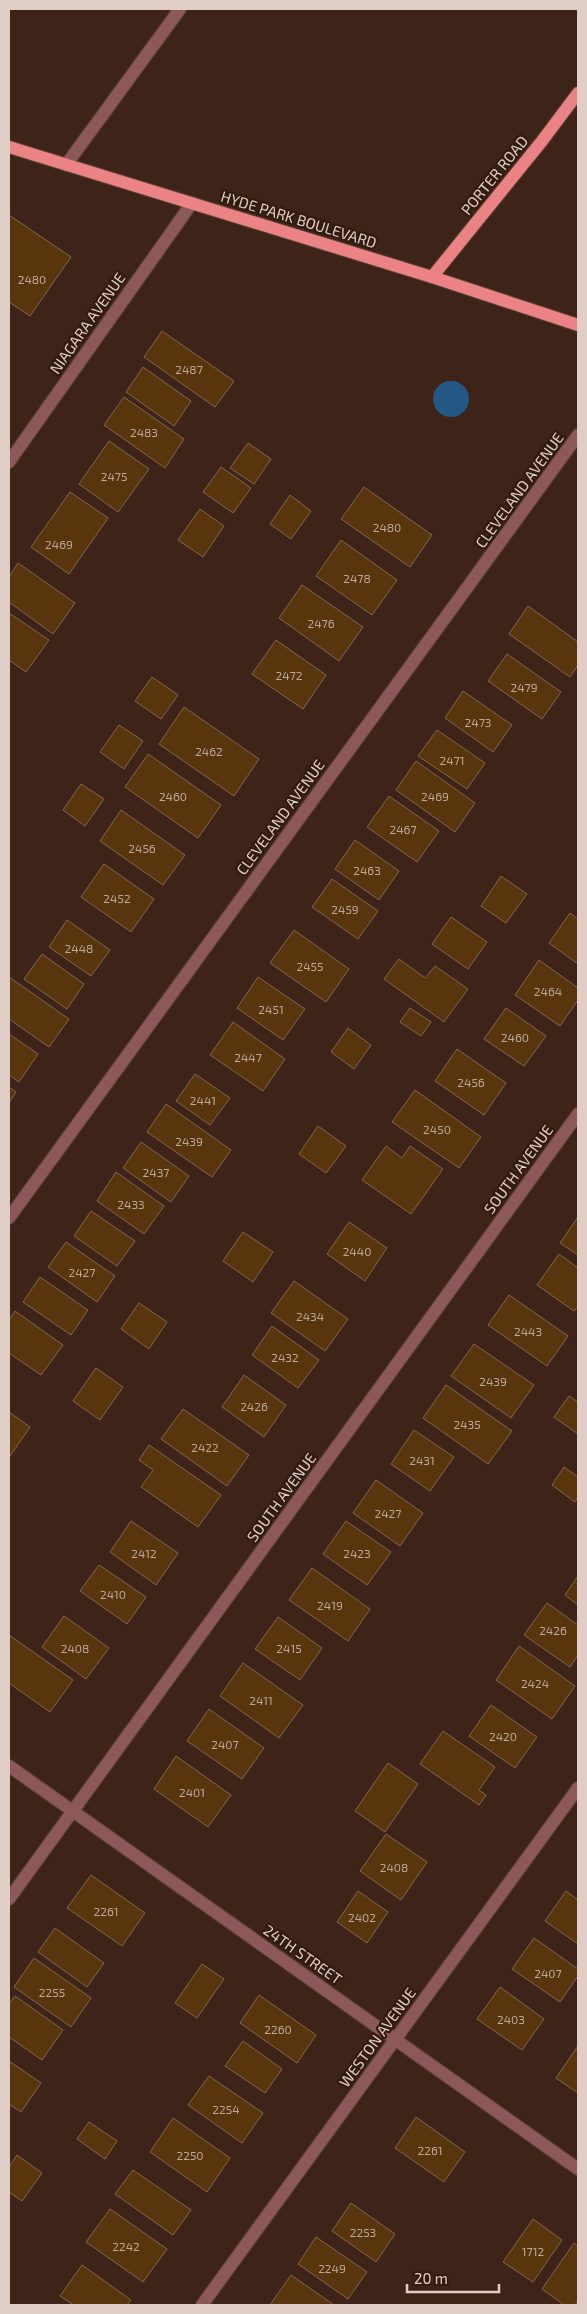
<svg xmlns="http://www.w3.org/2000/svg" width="587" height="2314" font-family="'Exo 2',sans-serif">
	<rect width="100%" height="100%" fill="#3e2418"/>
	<!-- water -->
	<circle fill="#235884" cx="451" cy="399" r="18"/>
	<!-- building -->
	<g fill="#58350d" stroke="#806852">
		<path d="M9,215L71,257L30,316L9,302Z"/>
		<path d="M162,331L234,381L215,407L144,357Z"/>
		<path d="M143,367L191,401L174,426L126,392Z"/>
		<path d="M124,397L184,439L165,468L104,425Z"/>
		<path d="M109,441L149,469L118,512L79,484Z"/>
		<path d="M248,443L271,459L254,484L230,468Z"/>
		<path d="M221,467L251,488L233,513L203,492Z"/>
		<path d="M364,487L432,535L410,567L341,519Z"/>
		<path d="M70,492L108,518L69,574L31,547Z"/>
		<path d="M290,495L311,511L291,539L270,524Z"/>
		<path d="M200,509L224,526L203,557L178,540Z"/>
		<path d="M341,540L397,580L372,615L316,576Z"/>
		<path d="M18,563L75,603L53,634L9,602V577Z"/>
		<path d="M302,585L363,627L339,661L279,618Z"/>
		<path d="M528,606L578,642V665L570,677L509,634Z"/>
		<path d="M9,613L49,640L26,672L9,660Z"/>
		<path d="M276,640L326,675L303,709L252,674Z"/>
		<path d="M507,654L561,692L542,719L488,681Z"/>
		<path d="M152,677L178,695L161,719L135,701Z"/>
		<path d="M463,691L512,725L493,752L445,718Z"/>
		<path d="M184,707L259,759L234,796L159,744Z"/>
		<path d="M119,725L143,741L124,769L100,752Z"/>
		<path d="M437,730L485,763L467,789L418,756Z"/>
		<path d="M148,754L221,805L198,838L125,787Z"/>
		<path d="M416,761L475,803L455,832L396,790Z"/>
		<path d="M81,784L104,799L85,826L63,810Z"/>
		<path d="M389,796L439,831L417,862L367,827Z"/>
		<path d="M121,810L185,855L163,885L100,841Z"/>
		<path d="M355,840L399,871L379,900L335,869Z"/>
		<path d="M104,864L154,899L131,932L81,897Z"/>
		<path d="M501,876L527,894L506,923L481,906Z"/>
		<path d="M332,879L378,911L358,939L312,907Z"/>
		<path d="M570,913L578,919V964L549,943Z"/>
		<path d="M451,917L487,942L468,969L432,944Z"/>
		<path d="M67,920L110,950L91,976L49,947Z"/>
		<path d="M294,930L349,969L326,1002L270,963Z"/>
		<path d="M42,954L84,984L67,1009L24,979Z"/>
		<path d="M399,959L425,978L435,966L468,989L444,1022L384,979Z"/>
		<path d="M539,960L578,988V1000L560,1026L515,995Z"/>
		<path d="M9,977L69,1019L49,1047L9,1019Z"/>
		<path d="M258,977L305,1009L283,1040L237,1008Z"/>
		<path d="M410,1008L431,1022L421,1036L400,1022Z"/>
		<path d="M506,1008L546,1036L524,1066L484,1039Z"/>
		<path d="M233,1022L285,1059L263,1091L210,1055Z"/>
		<path d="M348,1028L371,1045L354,1069L331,1052Z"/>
		<path d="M9,1034L38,1054L19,1082L9,1075Z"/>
		<path d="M457,1049L506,1083L484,1115L435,1081Z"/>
		<path d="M195,1074L230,1098L210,1125L176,1101Z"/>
		<path d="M9,1087L16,1092L9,1103Z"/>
		<path d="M415,1090L481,1137L459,1168L392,1122Z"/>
		<path d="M166,1104L231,1150L212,1177L147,1132Z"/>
		<path d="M318,1126L346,1146L326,1173L299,1154Z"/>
		<path d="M141,1142L189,1176L171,1202L123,1168Z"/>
		<path d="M386,1146L402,1158L410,1146L443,1169L411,1214L362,1180Z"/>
		<path d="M116,1172L164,1206L144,1234L97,1201Z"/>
		<path d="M91,1211L135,1241L117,1266L74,1236Z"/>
		<path d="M578,1217V1255L560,1243Z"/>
		<path d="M349,1222L387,1248L365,1281L327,1254Z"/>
		<path d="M243,1232L273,1252L253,1282L223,1261Z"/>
		<path d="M66,1242L115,1276L97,1302L48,1267Z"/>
		<path d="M559,1254L578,1268V1306L574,1311L537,1285Z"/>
		<path d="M40,1277L88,1310L71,1335L23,1302Z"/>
		<path d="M294,1281L348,1319L325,1351L271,1313Z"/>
		<path d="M509,1295L568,1336L547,1366L488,1325Z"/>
		<path d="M139,1303L167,1322L149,1349L121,1329Z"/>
		<path d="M15,1311L63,1345L41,1375L9,1353V1320Z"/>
		<path d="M272,1326L319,1360L298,1388L252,1355Z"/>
		<path d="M474,1344L534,1385L511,1418L451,1376Z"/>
		<path d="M96,1368L123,1387L100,1420L73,1401Z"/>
		<path d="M244,1375L286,1405L264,1437L222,1407Z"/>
		<path d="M446,1385L512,1431L488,1464L423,1418Z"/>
		<path d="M569,1396L578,1402V1434L554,1417Z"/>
		<path d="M183,1409L249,1455L227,1486L161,1439Z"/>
		<path d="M9,1412L30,1427L10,1456H9Z"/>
		<path d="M414,1430L454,1457L430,1491L391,1464Z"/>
		<path d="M149,1445L221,1495L198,1527L141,1487L153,1470L139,1460Z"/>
		<path d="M564,1467L578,1477V1497L575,1502L552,1485Z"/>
		<path d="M376,1480L423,1513L400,1546L353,1513Z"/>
		<path d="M131,1521L178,1553L156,1585L110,1552Z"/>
		<path d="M346,1521L391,1552L367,1585L323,1554Z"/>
		<path d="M99,1565L146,1597L127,1624L80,1591Z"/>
		<path d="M312,1568L370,1609L348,1641L289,1600Z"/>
		<path d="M578,1576V1605L565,1595Z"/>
		<path d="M547,1603L578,1625V1655L570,1667L524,1635Z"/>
		<path d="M64,1616L109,1648L86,1679L42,1647Z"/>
		<path d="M278,1617L322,1648L300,1680L255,1649Z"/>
		<path d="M9,1635L73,1680L50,1712L9,1683Z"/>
		<path d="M519,1646L575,1686L552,1719L496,1680Z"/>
		<path d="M243,1663L303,1705L279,1738L220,1696Z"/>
		<path d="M491,1705L537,1737L515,1768L469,1736Z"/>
		<path d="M209,1709L264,1748L242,1779L187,1741Z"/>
		<path d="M443,1731L495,1767L479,1790L486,1795L479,1805L420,1764Z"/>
		<path d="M176,1756L231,1795L208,1827L154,1789Z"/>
		<path d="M388,1763L418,1784L385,1832L355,1811Z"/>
		<path d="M386,1834L427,1862L401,1900L360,1871Z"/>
		<path d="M91,1875L145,1913L122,1946L67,1908Z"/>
		<path d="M358,1891L388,1912L367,1943L337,1922Z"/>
		<path d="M566,1891L578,1900V1944L545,1921Z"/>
		<path d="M55,1928L104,1963L87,1987L38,1952Z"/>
		<path d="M534,1938L578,1969V1976L560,2002L512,1969Z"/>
		<path d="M34,1958L91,1998L71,2027L14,1987Z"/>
		<path d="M202,1964L224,1979L197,2018L175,2003Z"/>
		<path d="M500,1987L544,2019L522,2050L477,2019Z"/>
		<path d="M259,1995L316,2035L297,2063L240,2023Z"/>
		<path d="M15,1996L63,2030L42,2060L9,2037V2004Z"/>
		<path d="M243,2041L282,2069L265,2093L225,2066Z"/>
		<path d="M578,2046V2093L556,2078Z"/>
		<path d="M9,2061L41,2083L21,2112L9,2104Z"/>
		<path d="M209,2076L263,2113L242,2143L188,2105Z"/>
		<path d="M416,2117L465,2152L444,2182L395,2148Z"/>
		<path d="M173,2118L230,2158L207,2192L150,2152Z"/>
		<path d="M89,2122L117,2141L105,2159L77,2139Z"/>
		<path d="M17,2155L42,2173L22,2201L9,2192V2167Z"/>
		<path d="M133,2170L191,2210L173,2235L115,2194Z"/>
		<path d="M351,2203L395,2234L376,2262L332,2231Z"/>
		<path d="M110,2209L167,2249L143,2282L86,2242Z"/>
		<path d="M533,2219L562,2240L533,2282L503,2262Z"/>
		<path d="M316,2237L367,2272L348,2299L298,2264Z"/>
		<path d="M574,2243L578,2246V2300L575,2305H564L542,2289Z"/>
		<path d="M82,2265L131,2300L127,2305H74L60,2296Z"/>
		<path d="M291,2275L334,2305H270Z"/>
	</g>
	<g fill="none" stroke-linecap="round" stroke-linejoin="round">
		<defs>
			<g id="minor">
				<path d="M66,165L180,9"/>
				<path d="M9,462L192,203"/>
				<path d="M9,1218L578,435"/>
				<path d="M9,1766L578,2169"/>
				<path d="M9,1899L578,1114"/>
				<path d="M202,2305L578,1788"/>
			</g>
			<g id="major">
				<path d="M9,147L432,277L578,325"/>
				<path d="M432,277L542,141L578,93"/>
			</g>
		</defs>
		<!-- minor casing -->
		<use href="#minor" stroke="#583f34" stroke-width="14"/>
		<!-- major casing -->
		<use href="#major" stroke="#583f34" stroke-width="14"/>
		<!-- minor -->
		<use href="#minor" stroke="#8c5859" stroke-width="12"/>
		<!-- major -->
		<use href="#major" stroke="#eb8286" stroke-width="12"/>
	</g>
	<g text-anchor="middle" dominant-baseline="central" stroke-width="4.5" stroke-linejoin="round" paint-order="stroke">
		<!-- number labels -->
		<g font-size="12" fill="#bea898">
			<text x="32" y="279">2480</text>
			<text x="189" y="369">2487</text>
			<text x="144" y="432">2483</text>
			<text x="114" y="476">2475</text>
			<text x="387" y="527">2480</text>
			<text x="59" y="544">2469</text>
			<text x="357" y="578">2478</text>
			<text x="321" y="623">2476</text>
			<text x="289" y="675">2472</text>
			<text x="524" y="687">2479</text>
			<text x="478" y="722">2473</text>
			<text x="209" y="751">2462</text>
			<text x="452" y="760">2471</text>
			<text x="173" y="796">2460</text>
			<text x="435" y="796">2469</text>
			<text x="403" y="829">2467</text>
			<text x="142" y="848">2456</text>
			<text x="367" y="870">2463</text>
			<text x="117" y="898">2452</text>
			<text x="345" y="909">2459</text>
			<text x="79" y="948">2448</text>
			<text x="310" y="966">2455</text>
			<text x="548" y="991">2464</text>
			<text x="271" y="1009">2451</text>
			<text x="515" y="1037">2460</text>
			<text x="248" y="1057">2447</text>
			<text x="471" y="1082">2456</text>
			<text x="203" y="1100">2441</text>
			<text x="437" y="1129">2450</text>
			<text x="189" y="1141">2439</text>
			<text x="156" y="1172">2437</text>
			<text x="131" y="1204">2433</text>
			<text x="357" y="1251">2440</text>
			<text x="82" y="1272">2427</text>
			<text x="310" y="1316">2434</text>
			<text x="528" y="1331">2443</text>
			<text x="285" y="1357">2432</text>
			<text x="493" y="1381">2439</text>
			<text x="254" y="1406">2426</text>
			<text x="467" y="1424">2435</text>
			<text x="205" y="1447">2422</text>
			<text x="422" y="1460">2431</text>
			<text x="388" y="1513">2427</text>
			<text x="144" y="1553">2412</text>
			<text x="357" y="1553">2423</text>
			<text x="113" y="1594">2410</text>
			<text x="330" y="1605">2419</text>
			<text x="553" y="1630">2426</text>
			<text x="75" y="1648">2408</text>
			<text x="289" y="1648">2415</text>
			<text x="535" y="1683">2424</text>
			<text x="261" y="1700">2411</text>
			<text x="503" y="1736">2420</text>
			<text x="225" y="1744">2407</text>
			<text x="192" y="1792">2401</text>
			<text x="394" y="1867">2408</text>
			<text x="106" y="1911">2261</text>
			<text x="362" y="1917">2402</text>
			<text x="548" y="1973">2407</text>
			<text x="52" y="1992">2255</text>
			<text x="511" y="2019">2403</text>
			<text x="278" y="2029">2260</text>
			<text x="226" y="2109">2254</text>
			<text x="430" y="2150">2261</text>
			<text x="190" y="2155">2250</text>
			<text x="363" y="2232">2253</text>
			<text x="126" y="2246">2242</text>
			<text x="533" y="2251">1712</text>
			<text x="332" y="2268">2249</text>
		</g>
		<!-- street labels -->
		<g font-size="15" fill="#e0cec6" stroke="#331a0e">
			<text transform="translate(494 175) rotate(-51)">PORTER ROAD</text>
			<text transform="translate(299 219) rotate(17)">HYDE PARK BOULEVARD</text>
			<text transform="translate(87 323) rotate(-55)">NIAGARA AVENUE</text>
			<text transform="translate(519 490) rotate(-54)">CLEVELAND AVENUE</text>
			<text transform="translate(280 817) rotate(-54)">CLEVELAND AVENUE</text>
			<text transform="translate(518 1169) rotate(-54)">SOUTH AVENUE</text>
			<text transform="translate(281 1497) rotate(-54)">SOUTH AVENUE</text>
			<text transform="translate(303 1954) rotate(35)">24TH STREET</text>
			<text transform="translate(377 2037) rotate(-54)">WESTON AVENUE</text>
		</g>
	</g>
	<!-- border -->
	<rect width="587" height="2314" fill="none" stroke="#e0cec6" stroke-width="20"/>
	<!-- scale -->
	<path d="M407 2284v8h92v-8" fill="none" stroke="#e0cec6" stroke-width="2.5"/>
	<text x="414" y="2284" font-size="15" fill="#e0cec6" stroke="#331a0e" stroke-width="4" paint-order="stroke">20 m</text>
</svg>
